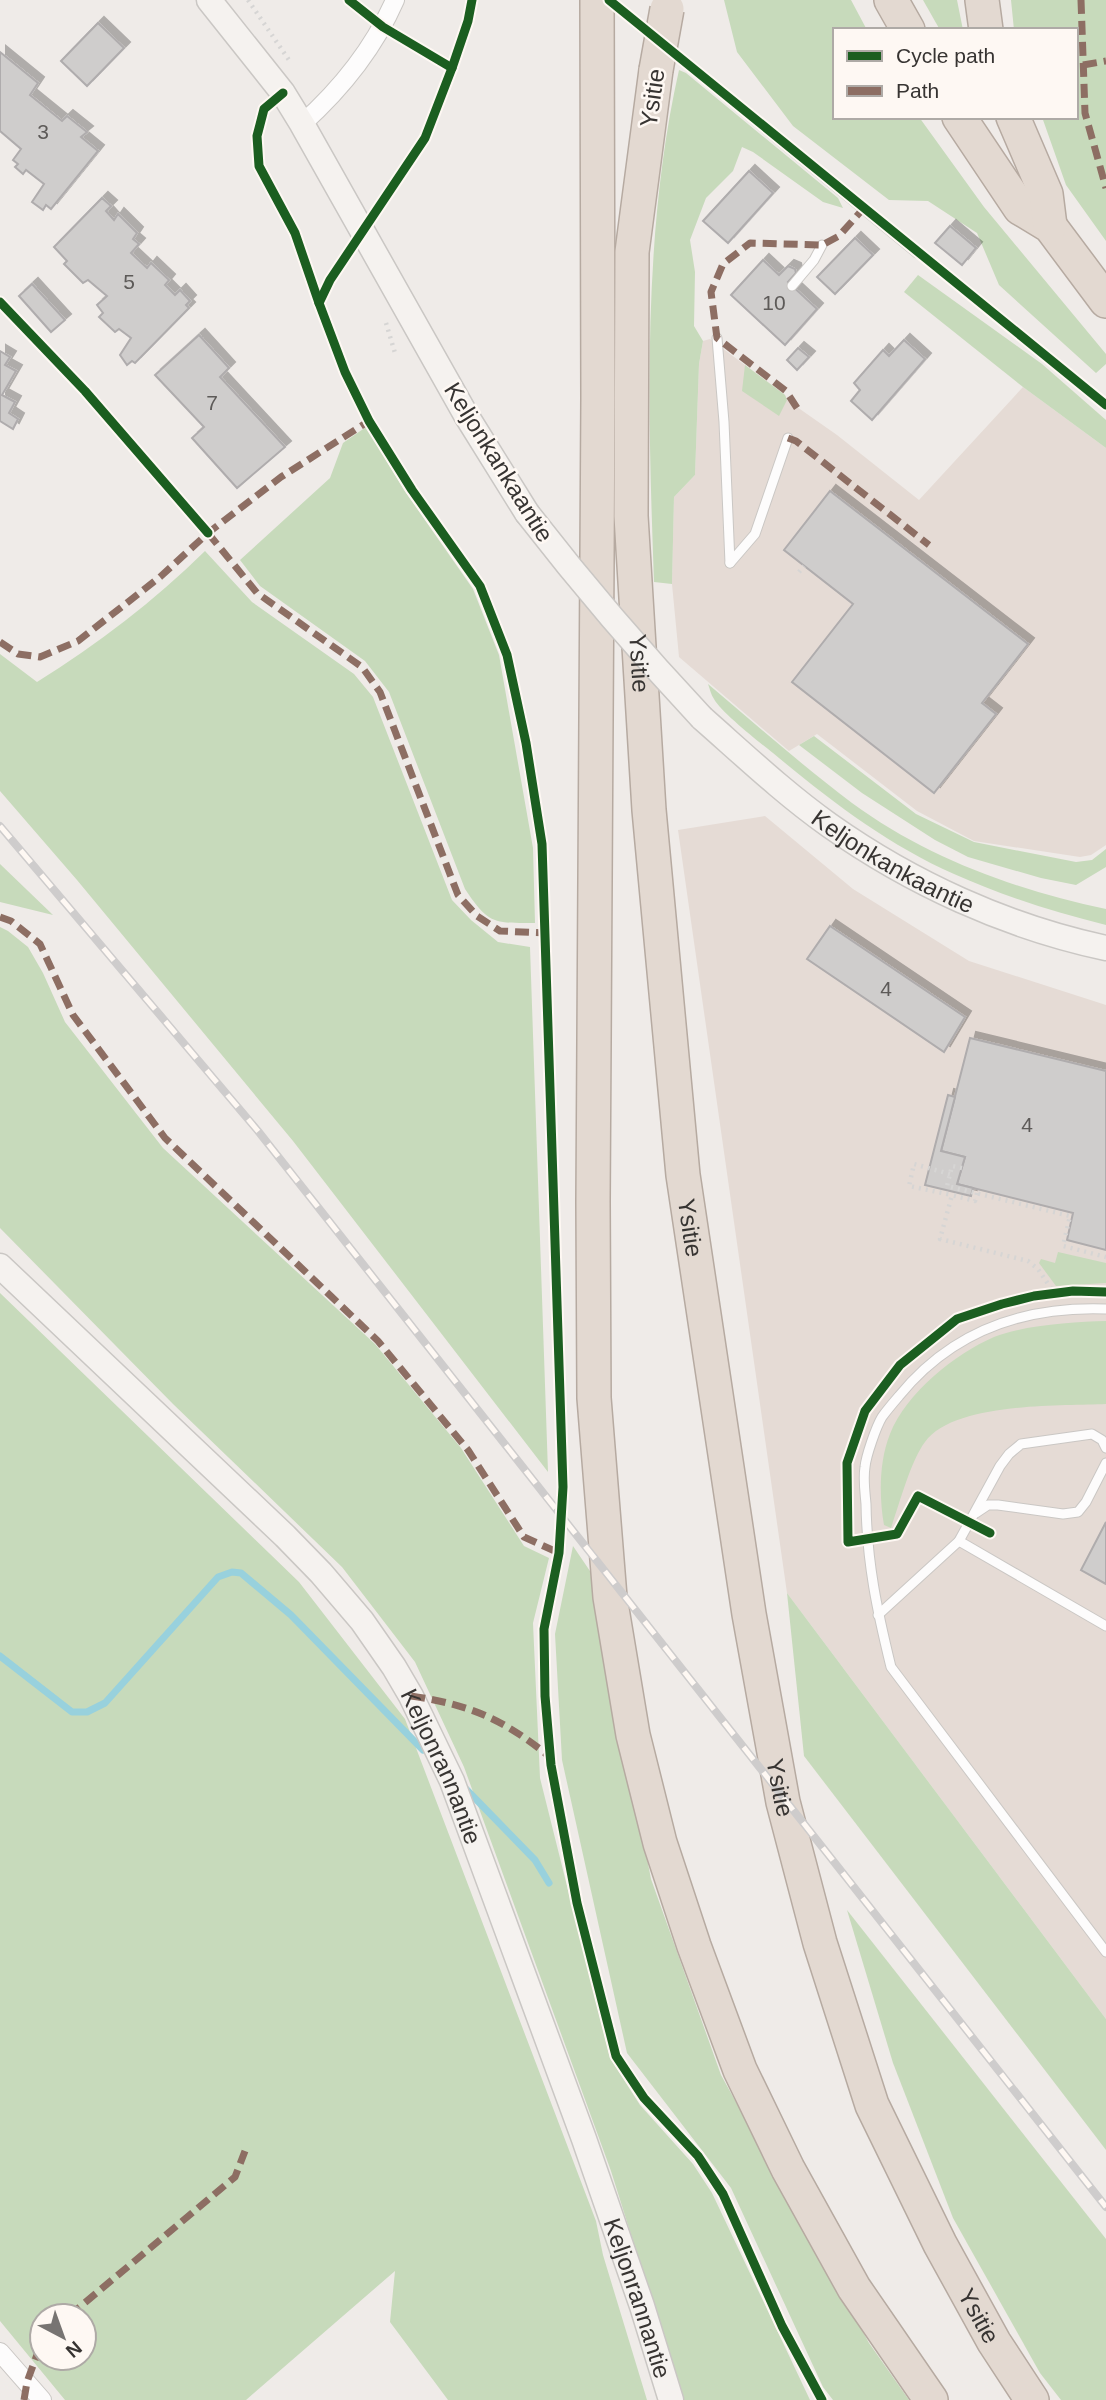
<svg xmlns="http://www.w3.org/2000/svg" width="1106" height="2400" font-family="Helvetica,sans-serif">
	<defs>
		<filter id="shadow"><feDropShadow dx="6" dy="-6" stdDeviation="0" flood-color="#0004"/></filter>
	</defs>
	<rect width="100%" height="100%" fill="#efebe8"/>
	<!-- built -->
	<g fill="#e5dbd5">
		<path d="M710,339L785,395L787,400L837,435L919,500L1023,387L1106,448V845L1091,855L1080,857L974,841L917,811L817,734L789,751L679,657L672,584L674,497L695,475L699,364L703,341Z"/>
		<path d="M765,816L853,889L969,961L1106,1005V2019L787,1593L678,830Z"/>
	</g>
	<!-- green -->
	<g fill="#c7dabb" fill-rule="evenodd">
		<path d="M724,0H851L867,30H835V117H919L984,207L1106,354V364L1096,373L999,285L977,233L928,201L889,200L793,126L737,52Z"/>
		<path d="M923,0H957L963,30H940Z"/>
		<path d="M1011,0H1106V241L1066,185L1042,117H1076V30H1014Z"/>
		<path d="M679,70L686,73L838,198L843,208L823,202L753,152L742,147L733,171L706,198L690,240L695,272L694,326L703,341L699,364L695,475L674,497L672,584L654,582C648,414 642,234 679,70Z"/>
		<path d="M918,275L1042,364L1106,420V448L1023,387L904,292Z"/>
		<path d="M745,365L785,395L787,400L779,416L742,391Z"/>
		<path d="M366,427L404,490L473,589L499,655L533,848L535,923C494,923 489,925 465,889L389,692L365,661L260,586L240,560L330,478L343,443Z"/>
		<path d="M205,551L252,602L354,674L373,697L452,900L471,920L498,942L530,947L548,1472L293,1141L77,880L0,791V654L37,682C98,644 154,601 205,551Z"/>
		<path d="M708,684C755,724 803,766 852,803C927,858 1016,890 1106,909V925C1054,912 1003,896 954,874C888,845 828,799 773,753C759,742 721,712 714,699C711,695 710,689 708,684Z"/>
		<path d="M814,736L916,814L974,842L1076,862L1092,860L1106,849V867L1076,885L1041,878L968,857L935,840L862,793L799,745Z"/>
		<path d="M0,864L53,915L0,902Z"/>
		<path d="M0,927L8,931L28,947L43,973L65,1022L163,1148L375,1344L461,1448L524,1546L549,1558L533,1623L540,1778L610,2058L640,2105L693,2164L712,2193L810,2400H683L611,2171L464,1767L415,1662L342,1567L173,1404L0,1228Z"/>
		<path d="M1058,1252L1106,1263V1283L1056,1286L1039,1263L1041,1259L1055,1263Z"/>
		<path d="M0,1293L299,1582L405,1719L596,2221L603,2255L647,2400H448L390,2322L395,2271L246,2400H65L0,2321ZM42,2316H84V2358H42Z"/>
		<path d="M1106,1321V1404C1060,1406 954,1402 925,1442C911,1460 899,1505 891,1528L884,1525C879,1497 879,1461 890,1434C906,1393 955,1354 994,1337C1024,1325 1074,1322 1106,1321Z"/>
		<path d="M573,1546L592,1574L651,1879L721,2075L869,2343L909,2400H833L823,2387L731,2188L627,2053L562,1760L555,1634Z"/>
		<path d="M787,1593L1106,2019V2150L804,1756Z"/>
		<path d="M847,1910L1106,2239V2400H1061L1040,2373L953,2218L893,2063Z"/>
	</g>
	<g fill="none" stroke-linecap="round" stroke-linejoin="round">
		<!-- stream -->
		<g stroke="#98d1dd" stroke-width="7">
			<path d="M0,1656L72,1712H87L105,1703L218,1577L232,1572L241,1573L291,1615L423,1750"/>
			<path d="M464,1787L535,1860L549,1883"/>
		</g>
	</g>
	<!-- building -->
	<g fill="#cfcdcc" stroke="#afacad" stroke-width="2" filter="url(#shadow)">
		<path d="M98,23L124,48L87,86L61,61Z"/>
		<path d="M0,52L38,83L30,95L62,121L67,116L87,132L81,137L98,151L51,209L46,205L43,210L32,202L44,184L26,170L23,174L15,167L18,164L13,160L21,149L0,131Z"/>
		<path d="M749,171L773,193L728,243L703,221Z"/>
		<path d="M102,198L111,206L106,211L114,220L118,214L137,233L133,239L139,244L131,253L147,268L151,263L169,280L165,285L175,295L180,290L190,301L186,305L189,308L135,363L132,361L127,365L120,355L131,338L119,329L115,332L99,317L103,313L97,305L107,296L88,280L83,283L64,264L67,261L54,247Z"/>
		<path d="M950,226L976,248L962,265L935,243Z"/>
		<path d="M855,238L873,255L835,294L817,277Z"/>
		<path d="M763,260L779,275L788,266L795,269L796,273L788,282L817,309L785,345L731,295Z"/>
		<path d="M32,284L65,320L51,332L19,296Z"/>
		<path d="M199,335L229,368L220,377L285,447L237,488L192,438L204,427L155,375Z"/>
		<path d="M904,340L925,359L872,420L851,401L860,390L854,383L883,350L889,356Z"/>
		<path d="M798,348L809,357L797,370L787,360Z"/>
		<path d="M0,351L10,357L5,365L16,371L2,395L15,402L9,413L18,419L13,429L0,421Z"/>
		<path d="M830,491L1028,644L982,703L996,714L934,793L792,682L853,604L784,550Z"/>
		<path d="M830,926L965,1017L944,1052L807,959Z"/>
		<path d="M970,1038L1106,1071V1250L1067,1240L1073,1213L957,1184L965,1157L941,1151Z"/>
		<path d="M948,1095L955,1097L941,1151L965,1157L957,1184L973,1188L971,1196L925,1185Z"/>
		<path d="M1106,1522V1584L1081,1570Z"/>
	</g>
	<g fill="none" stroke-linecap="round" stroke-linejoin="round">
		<defs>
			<g id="lane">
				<path d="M609,0L653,37"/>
				<path d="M667,48L917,253"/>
				<path d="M792,286L814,260L822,245"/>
				<path d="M717,338L724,422L730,563"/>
				<path d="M730,563L755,534L788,438"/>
				<path d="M1106,1309C1024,1306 952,1331 899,1396C893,1403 887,1410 882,1417C876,1427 866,1456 865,1467C863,1479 865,1492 866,1504C867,1563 877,1610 891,1667L1106,1952"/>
				<path d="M976,1513L988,1505H998L1063,1514L1078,1512L1086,1502L1106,1463"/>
				<path d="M959,1541L1106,1626"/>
				<path d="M878,1615L959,1541L1000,1466L1009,1454L1021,1444L1092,1434L1102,1440L1106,1448"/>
			</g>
			<g id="street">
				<path d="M302,124C341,89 374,48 395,0"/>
				<path d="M0,2352L42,2400"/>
			</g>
			<g id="secondary">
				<path d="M209,0L283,93L302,124L466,415L527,513"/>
				<path id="s1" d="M702,718C743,754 784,793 829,825C911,883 1007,927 1106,948"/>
				<path id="s2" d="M0,1266L285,1536L321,1573L362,1621L394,1667L411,1696L452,1781L584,2139L642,2306L671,2400"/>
			</g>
			<g id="highway">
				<path d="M597,0L598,398L593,1202L594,1398L610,1597L633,1735L660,1843L694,1946L740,2070L788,2169L854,2288L931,2400"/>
				<path d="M891,0L908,30"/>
				<path d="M982,0L986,30"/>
				<path id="s3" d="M656,70L632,252L631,516L649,810L683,1175L749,1614L783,1802L820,1943L872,2105L940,2244L994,2342L1032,2400"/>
				<path d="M959,117L1020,208L1050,226L1106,301"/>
				<path d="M1013,117L1046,194L1050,226"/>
			</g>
		</defs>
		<!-- lane casing -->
		<use href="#lane" stroke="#cac7c4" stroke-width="11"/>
		<!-- street casing -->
		<use href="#street" stroke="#cac7c4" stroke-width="20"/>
		<!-- secondary casing -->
		<use href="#secondary" stroke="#cac7c4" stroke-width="27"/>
		<!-- highway casing -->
		<use href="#highway" stroke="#b6aaa1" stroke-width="36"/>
		<!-- path -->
		<g stroke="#d6d5d4" stroke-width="4.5" stroke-dasharray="2 5" stroke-linecap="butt">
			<path d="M248,0L291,63"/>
			<path d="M386,323L395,353"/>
			<path d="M799,572L804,566"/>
			<path d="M962,1168L952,1166L947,1186L1070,1216L1063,1246L1106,1257"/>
			<path d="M950,1174L914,1164L909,1186L952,1195"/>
			<path d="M977,1193L975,1201L952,1195L940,1239L1028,1261L1038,1269L1054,1293"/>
		</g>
		<!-- lane -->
		<use href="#lane" stroke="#fdfcfc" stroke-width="9"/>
		<!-- street -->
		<use href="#street" stroke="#fdfcfc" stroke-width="18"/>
		<!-- secondary -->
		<use href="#secondary" stroke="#f5f2ef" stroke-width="24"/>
		<!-- highway -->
		<use href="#highway" stroke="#e3d9d1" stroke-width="33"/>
		<defs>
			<path id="rail" d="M0,826L258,1131L1106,2207"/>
		</defs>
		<!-- rail casing -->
		<use href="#rail" stroke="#cecccc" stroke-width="8"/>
		<!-- rail -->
		<use href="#rail" stroke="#fef8f3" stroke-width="5" stroke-dasharray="16" stroke-linecap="butt"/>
		<defs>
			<path id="secondary-bridge" d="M527,513C582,584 640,652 702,718"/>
			<path id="highway-bridge" d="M656,70L667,9"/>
		</defs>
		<!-- secondary-bridge casing -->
		<use href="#secondary-bridge" stroke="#cac7c4" stroke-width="27" stroke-linecap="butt"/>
		<!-- highway-bridge casing -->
		<use href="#highway-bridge" stroke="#b6aaa1" stroke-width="36" stroke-linecap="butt"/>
		<!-- secondary-bridge -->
		<use href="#secondary-bridge" stroke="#f5f2ef" stroke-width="24"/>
		<!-- highway-bridge -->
		<use href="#highway-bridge" stroke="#e3d9d1" stroke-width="33"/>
		<!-- quiet -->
		<g stroke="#8d6e63" stroke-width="7" stroke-dasharray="14 7" stroke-linecap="butt">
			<path d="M1081,0L1085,113L1106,188"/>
			<path d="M1083,65L1106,61"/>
			<path d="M797,408L786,391L717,338L711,292L723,264L750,243L822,245L839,236L863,209"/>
			<path d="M788,438L796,441L929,545"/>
			<path d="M208,533L257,593L362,667L380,692L458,895L477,916L500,931L546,933"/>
			<path d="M0,642L18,654L40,657L78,641L160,577L208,533L281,477L369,421"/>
			<path d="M0,917L11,921L40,944L73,1015L165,1138L378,1341L468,1450L524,1537L559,1553"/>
			<path d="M411,1696C471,1705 503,1719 550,1757"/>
			<path d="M69,2316L235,2177L245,2151"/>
			<path d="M24,2400L27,2382L42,2341"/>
		</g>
		<defs>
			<g id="cycleway">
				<path d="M349,0L383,27L452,68"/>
				<path d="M472,0L468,21L452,68L425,138L330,280L319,303L345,372L369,421L412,490L480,586L507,655L526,743L542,844L563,1487L559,1553L544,1629L545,1696L551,1765L577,1903L616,2056L644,2098L698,2156L723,2194L782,2326L822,2400"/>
				<path d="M609,0L1106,405"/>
				<path d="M283,93L264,109L257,136L259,166L295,233L319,303"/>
				<path d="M0,302L85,391L208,533"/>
				<path d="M990,1533L918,1496L897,1534L848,1542L847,1463L865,1411L900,1365L957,1319L1002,1304L1034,1296L1073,1291L1106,1292"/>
			</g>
		</defs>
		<!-- cycleway casing -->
		<use href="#cycleway" stroke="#fef8f3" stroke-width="13"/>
		<!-- cycleway -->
		<use href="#cycleway" stroke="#1b5e20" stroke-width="9"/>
	</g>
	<g text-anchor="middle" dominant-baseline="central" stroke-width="5" stroke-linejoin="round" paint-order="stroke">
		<!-- number labels -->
		<g font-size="21" fill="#5d5a58">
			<text x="43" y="131">3</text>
			<text x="129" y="281">5</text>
			<text x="774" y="302">10</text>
			<text x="212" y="402">7</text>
			<text x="886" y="988">4</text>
			<text x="1027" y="1124">4</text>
		</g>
		<!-- street labels -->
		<g font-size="24" fill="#373432" stroke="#fef8f3">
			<text transform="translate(652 98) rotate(-82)">Ysitie</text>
			<text transform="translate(499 462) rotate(58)">Keljonkankaantie</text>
			<text stroke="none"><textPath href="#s3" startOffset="595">Ysitie</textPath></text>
			<text stroke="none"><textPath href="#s1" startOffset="240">Keljonkankaantie</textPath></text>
			<text stroke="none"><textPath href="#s3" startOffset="1162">Ysitie</textPath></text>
			<text stroke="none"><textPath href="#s2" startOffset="674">Keljonrannantie</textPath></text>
			<text stroke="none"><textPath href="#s3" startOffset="1729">Ysitie</textPath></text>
			<text stroke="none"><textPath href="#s2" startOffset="1241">Keljonrannantie</textPath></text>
			<text stroke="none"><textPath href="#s3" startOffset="2296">Ysitie</textPath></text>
		</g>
	</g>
	<!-- legend -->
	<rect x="833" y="28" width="245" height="91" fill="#fef8f3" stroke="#aeaaa6" stroke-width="2"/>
	<rect x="847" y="51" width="35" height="10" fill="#1b5e20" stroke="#aeaaa6" stroke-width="2"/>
	<text x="896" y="63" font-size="21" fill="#373432">Cycle path</text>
	<rect x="847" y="86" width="35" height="10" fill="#8d6e63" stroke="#aeaaa6" stroke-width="2"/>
	<text x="896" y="98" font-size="21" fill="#373432">Path</text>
	<!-- north arrow -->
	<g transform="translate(63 2337) rotate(139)"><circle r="33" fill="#fef8f3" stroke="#aeaaa6" stroke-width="2"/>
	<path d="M0-5L12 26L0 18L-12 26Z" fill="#777472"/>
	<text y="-10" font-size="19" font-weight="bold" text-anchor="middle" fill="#373432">N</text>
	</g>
</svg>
